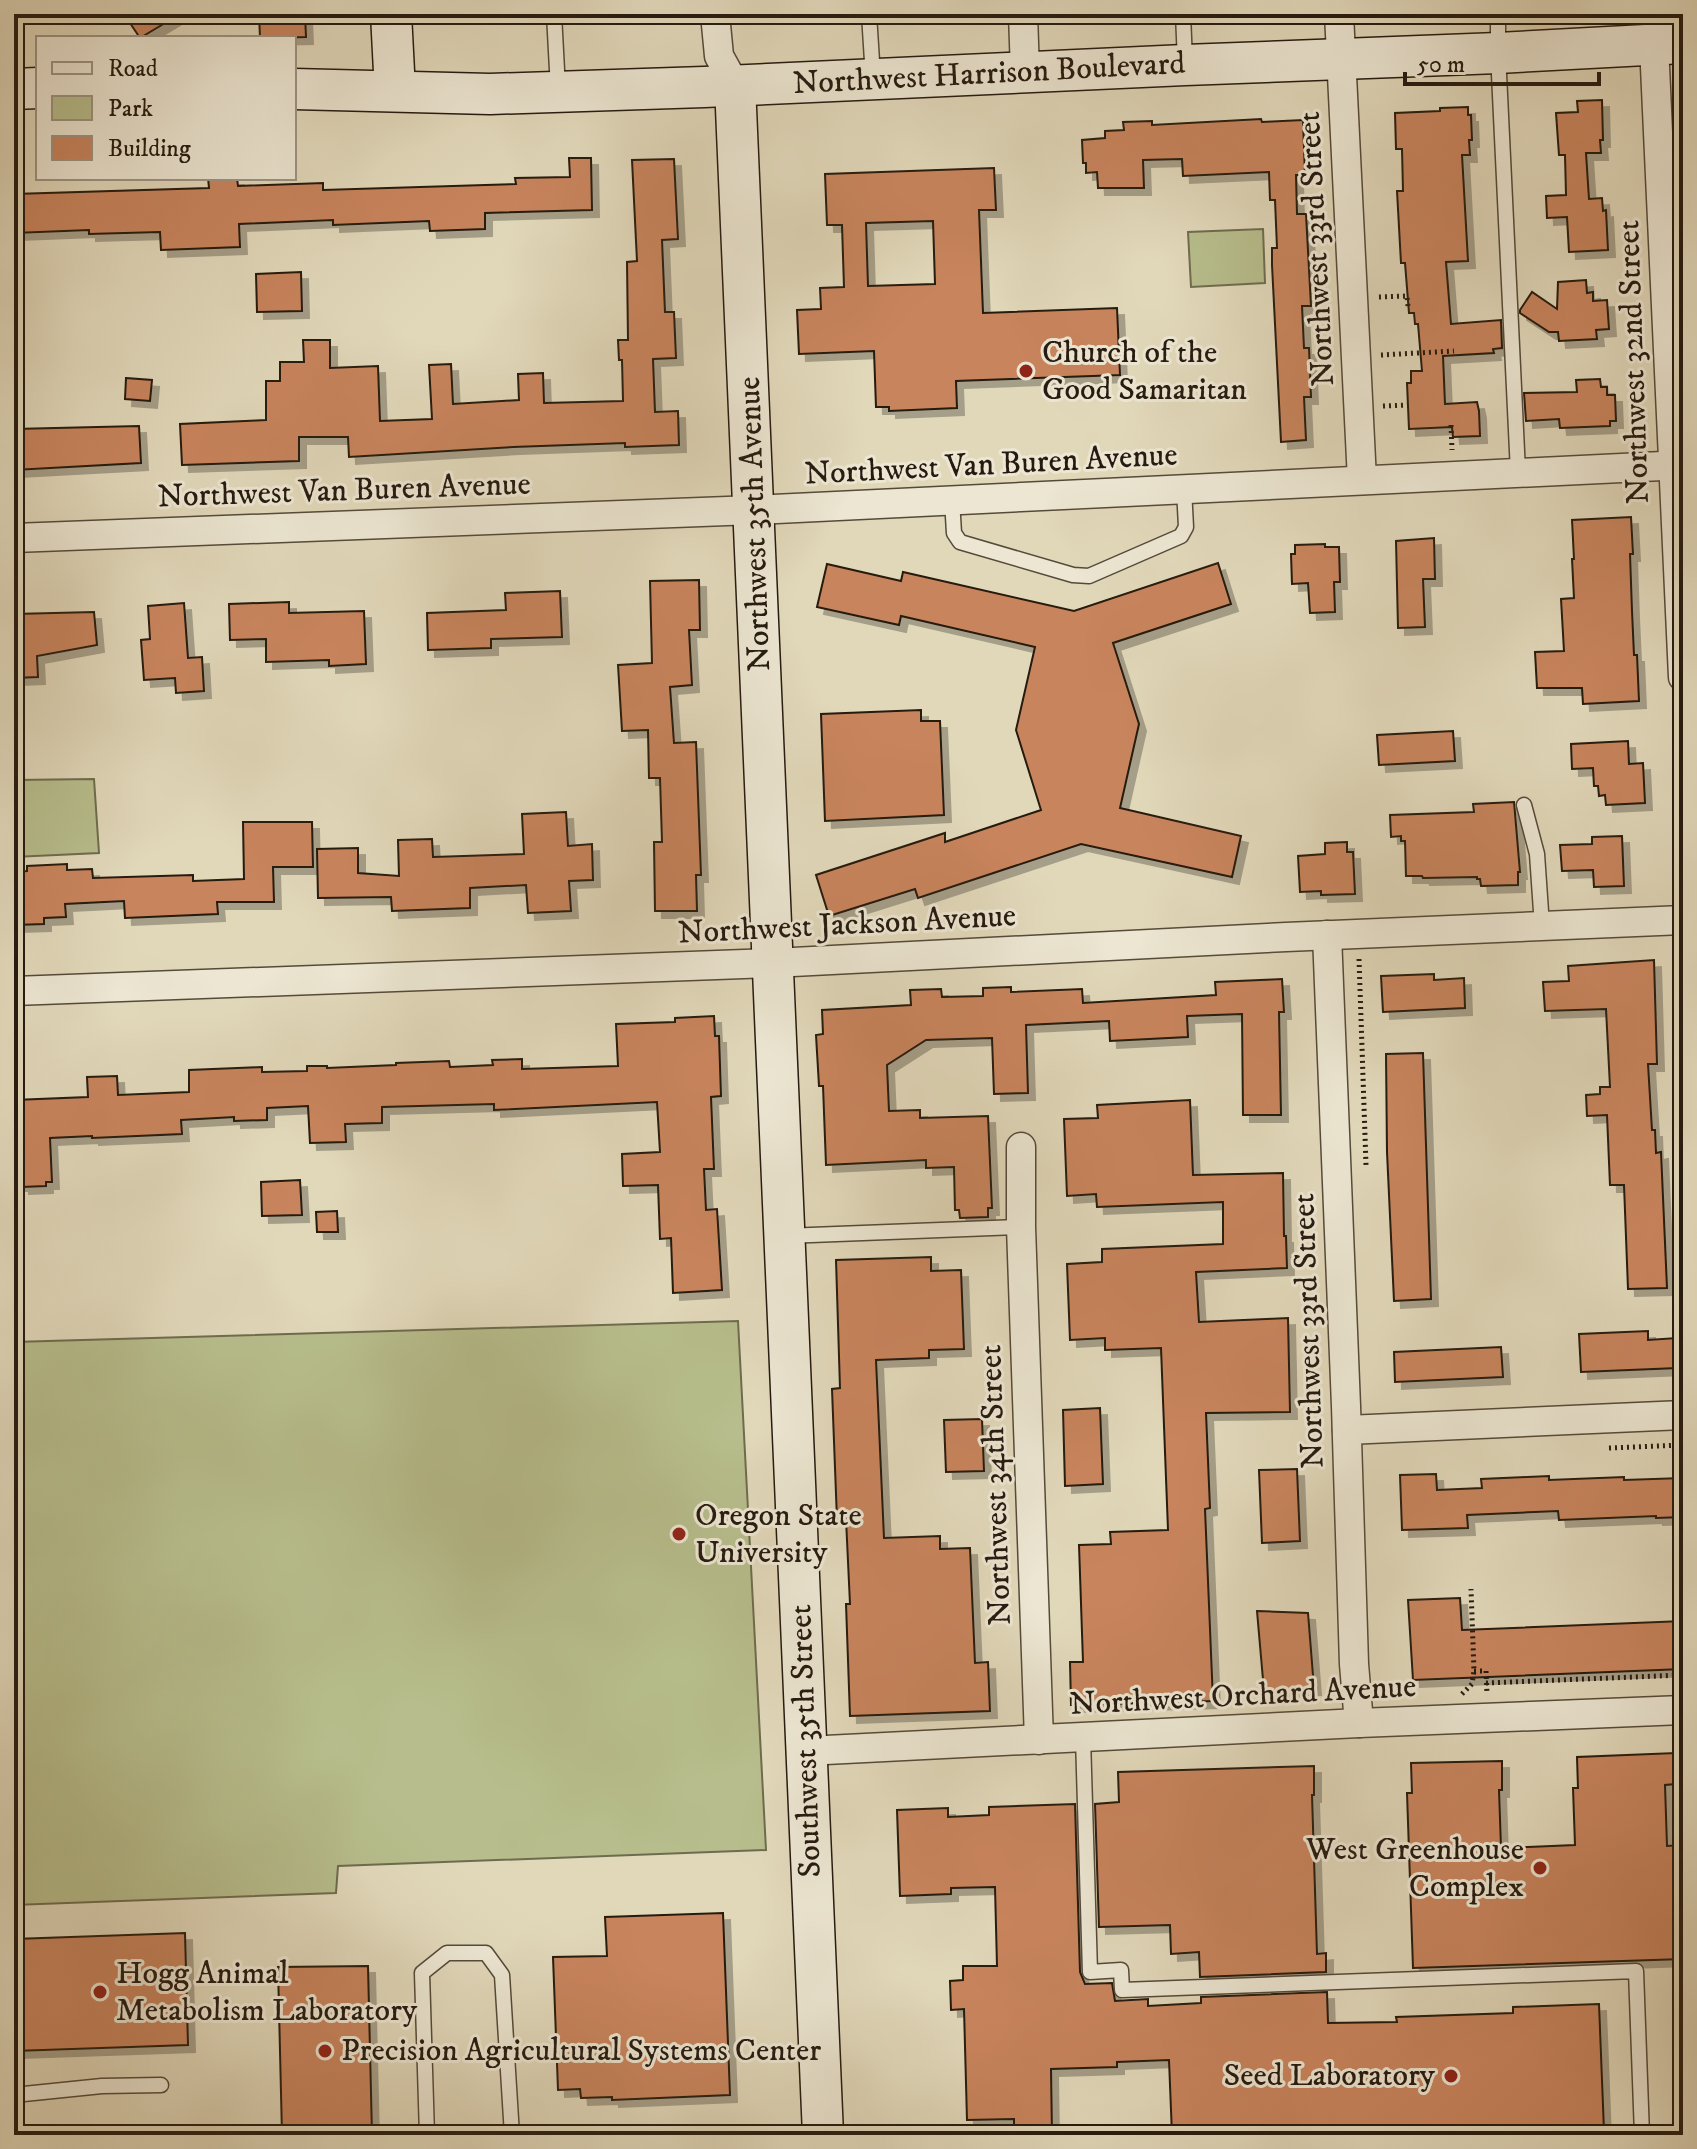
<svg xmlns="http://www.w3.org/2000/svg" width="1697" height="2149" font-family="'IM FELL DW Pica',serif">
	<defs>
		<filter id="shadow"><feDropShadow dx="7" dy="7" stdDeviation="0" flood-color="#0004"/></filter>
	</defs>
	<rect width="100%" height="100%" fill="#e1d8ba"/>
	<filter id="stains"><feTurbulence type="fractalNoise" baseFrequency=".0025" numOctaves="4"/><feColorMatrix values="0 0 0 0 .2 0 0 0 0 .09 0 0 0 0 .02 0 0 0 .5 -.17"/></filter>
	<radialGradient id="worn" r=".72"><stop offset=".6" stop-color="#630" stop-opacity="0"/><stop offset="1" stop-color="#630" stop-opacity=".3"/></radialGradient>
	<!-- green -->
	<g fill="#b7bd8c" stroke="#6e6c4e" stroke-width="2">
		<path d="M1263,229L1265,283L1191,287L1188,232Z"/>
		<path d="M94,779L99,853L14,857V780Z"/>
		<path d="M738,1321L766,1850L338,1866L336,1893L14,1905V1342Z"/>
	</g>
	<!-- building -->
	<g fill="#c8845d" stroke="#261a10" stroke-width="2" fill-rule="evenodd" filter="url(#shadow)">
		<path d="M124,14H180L140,38Z"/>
		<path d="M259,14H305L306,37L260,38Z"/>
		<path d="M1602,100L1603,140H1600L1601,153H1586L1589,199L1602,198L1603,211L1606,210L1608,250L1569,252L1567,217L1547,218L1546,196L1566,195L1565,155H1559L1556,113L1578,112L1577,101Z"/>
		<path d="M1468,107V115H1471L1472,140H1469L1470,155H1462L1468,261L1446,262L1451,324L1501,320L1502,348L1493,349L1494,353L1443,356L1445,404L1477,402L1479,411L1480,436L1453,437L1452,427L1409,429L1407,383H1411V371H1422L1418,324H1415L1414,313H1409L1405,263H1401L1397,191H1403L1402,149H1396L1395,113L1440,111V108Z"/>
		<path d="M1261,119L1262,122L1303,120L1305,175H1296L1297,214H1306L1311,306H1302L1304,348H1309L1311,397H1304L1306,440L1281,442L1272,265V248H1277L1275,200H1270L1269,172L1183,176L1182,159L1143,160L1144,188H1098L1097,172L1086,173V163H1083L1082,140L1105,138V131L1124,130L1123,122L1152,121V125Z"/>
		<path d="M569,158H591L592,210L485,213V229L430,231L429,221L333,225V220L239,224L240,247L161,250L160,232L89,234V230L14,233V194L209,188L208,178H237L238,186L323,183V190L516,184L515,178L570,177Z"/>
		<path d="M674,159L678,239L662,240L665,312H674L676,358L653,359L655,412L678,411L679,445L625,447V443L513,447L349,457L348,437H299V461L182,465L180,424L266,420V381H280V362H304L303,340H330V368L378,366L380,421L432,419L429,365L451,364L453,404L519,400L518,374L543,373L544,403L623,401L622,360H619L618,340H628L627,262L637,261L632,160Z"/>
		<path d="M994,168L996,210H979L983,313L1117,308L1120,375L956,381L957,408L889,411V407H876L874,351L799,354L797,310L821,309L820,288L844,287L842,225H827L825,174ZM933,221L935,284L868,286L866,223Z"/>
		<path d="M301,272L302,311L257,312L256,274Z"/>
		<path d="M1586,280L1587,293L1593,292V301L1607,300L1609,329L1596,330L1597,339L1559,341L1558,332H1549L1520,313V310L1532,292L1557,309L1558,282Z"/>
		<path d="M126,378L152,380L150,401L125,399Z"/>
		<path d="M1600,379L1601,387H1607V395H1615L1616,421H1610V426L1560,428L1559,419L1526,421L1524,393L1577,392L1576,380Z"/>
		<path d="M139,426L141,463L14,470V429Z"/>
		<path d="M1631,517L1633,554H1630L1632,611L1634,655H1637L1639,701L1583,704L1582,688H1537L1535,652L1564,651L1561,599L1574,598L1572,559H1574L1572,520Z"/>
		<path d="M1434,538L1435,579H1423L1425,627L1398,628L1396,541Z"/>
		<path d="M1325,544V547H1339L1340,582H1334L1335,612L1310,613L1308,583L1292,584L1291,554H1295V545Z"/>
		<path d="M1218,563L1231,604L1113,643L1139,724L1120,808L1241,836L1232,877L1081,844L918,898L915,889L829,916L816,875L945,833V842L1041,810L1016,730L1035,647L901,616L899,625L817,607L827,564L901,581L903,572L1074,611Z"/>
		<path d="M699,580L700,630H689L692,685L670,687L674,743L696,742L701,875H696L697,911H655L654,842H662L660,778H649L648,730L622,731L618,665L652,663L650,581Z"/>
		<path d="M560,591L562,637L491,639V648L428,650L427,613L506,610L505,593Z"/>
		<path d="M289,602V613L364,611L366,664L329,666V660L266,662V639L230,640L229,604Z"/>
		<path d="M184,603L188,658L202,657L204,691L176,693L175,678L144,680L141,640L150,639L148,606Z"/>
		<path d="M94,612L97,645L37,656L38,677L14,678V614Z"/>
		<path d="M921,710V721H940L944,815L825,821L821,714Z"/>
		<path d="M1453,731L1455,761L1379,765L1377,735Z"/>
		<path d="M1628,741L1629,764L1643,763L1645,803L1606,805L1605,795L1599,796L1598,786H1594L1593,768L1572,769L1571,744Z"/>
		<path d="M1514,802L1520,872H1518V885L1481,886L1480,879H1477V877L1423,878L1422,876H1406L1405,841H1401V836L1391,837L1390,815L1474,812L1473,804Z"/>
		<path d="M566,812L568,846L592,844L593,880L569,881L571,911L528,913L526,885L470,888V908L392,911L391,897L318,898L317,849L358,848V873L399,876L398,840L432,839L433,857L524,854L522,814Z"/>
		<path d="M243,822H312L313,867H273L274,902H217L218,914L125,918L124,901L65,904L66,917L44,918V924L15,925L14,872L27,871V866L67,864V870L92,869L93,878L193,875V881L244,879Z"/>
		<path d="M1622,836L1624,886L1594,887L1593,870L1562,871L1560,845L1592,844V837Z"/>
		<path d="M1347,842V852H1353L1355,894L1321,895V891L1300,892L1298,856L1325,854V843Z"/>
		<path d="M1654,960L1657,1064H1648L1652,1130H1655L1656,1153L1661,1152L1667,1288L1628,1289L1624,1185H1610L1607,1115L1587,1116L1586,1095L1600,1094V1087H1610L1606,1009L1545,1011L1543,982L1569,981L1568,966Z"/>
		<path d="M1434,974V980L1464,978L1465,1008L1383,1012L1381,976Z"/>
		<path d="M1282,979L1284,1012H1279L1281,1115H1243L1242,1014L1187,1016L1188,1037L1110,1041L1109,1021L1026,1025L1028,1093L994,1094L992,1038L926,1040L887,1065L889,1111L920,1110V1118L988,1116L992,1208H988V1217L960,1218L959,1210H955L954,1167L926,1168V1160L826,1165L823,1086H819L816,1035L823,1034L822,1010L911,1005L910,990L941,989L942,997L983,996V988L1011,987V992L1082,989L1083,1003L1216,995L1215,982Z"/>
		<path d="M714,1016L715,1036H719L721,1096L711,1097L714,1169H704L706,1210L717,1209L722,1290L673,1293L671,1238L660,1239L658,1185L623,1186L622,1154L660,1152L657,1102L494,1110V1104L382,1107V1123L345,1124L346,1142L310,1143L308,1106L267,1108V1120L234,1121V1117L181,1120L182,1134L92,1138V1136L50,1138L52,1182H46V1186L22,1187V1184H16L14,1100L88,1097L87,1077L117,1076L118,1095L189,1092V1070L262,1067V1072L307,1071V1066H327V1068L396,1065V1063L449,1061L450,1067L493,1065L492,1060L522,1059V1069L618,1066L616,1024L675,1022V1018Z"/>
		<path d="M1423,1053L1431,1299L1394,1301L1387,1152L1386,1054Z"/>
		<path d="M1190,1100L1193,1175L1283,1173L1284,1236H1286L1287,1268L1196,1272L1199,1322L1288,1318L1290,1412L1206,1413L1210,1508L1205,1509L1213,1701L1071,1705L1070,1662H1083L1079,1545L1111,1544L1110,1532L1168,1530L1161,1348L1105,1350V1338L1070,1340L1067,1264L1102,1262V1249L1223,1244V1202L1097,1207L1096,1194L1067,1196L1064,1119L1098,1118L1097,1105Z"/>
		<path d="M300,1180L302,1215L262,1216L261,1182Z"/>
		<path d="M337,1211L338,1232H317L316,1212Z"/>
		<path d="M931,1257V1271L961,1270L964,1349L929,1350V1358L876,1360L884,1538L940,1536V1549L970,1548L975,1663L988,1662L990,1711L850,1716L846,1604H850L846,1519L837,1520L832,1389L840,1388L836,1260Z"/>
		<path d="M1648,1331V1340L1677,1338L1678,1368L1581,1372L1579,1334Z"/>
		<path d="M1501,1347L1503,1377L1395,1382L1394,1352Z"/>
		<path d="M1100,1408L1103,1484L1065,1486L1063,1410Z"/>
		<path d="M982,1419L984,1471L946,1472L944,1420Z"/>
		<path d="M1297,1469L1300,1541L1262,1543L1259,1470Z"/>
		<path d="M1436,1474L1437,1490L1482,1488L1481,1479L1549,1476V1480L1624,1477V1480L1683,1478V1517L1656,1518V1516L1559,1520L1558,1511L1467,1515L1468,1528L1402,1530L1400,1475Z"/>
		<path d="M1460,1598L1462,1630L1683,1621V1669L1413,1680L1408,1600Z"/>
		<path d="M1257,1611L1308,1613L1314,1688L1264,1691Z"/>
		<path d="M1676,1753V1784L1665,1785L1667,1846L1683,1845V1959L1413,1968L1407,1793H1412L1411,1763L1502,1761V1790H1499L1501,1848L1575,1845L1573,1788H1578L1577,1757Z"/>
		<path d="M1314,1766V1795H1312L1317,1954L1326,1953V1972L1200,1977L1199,1952L1171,1954L1170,1925L1099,1927L1095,1804L1119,1802L1118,1772Z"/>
		<path d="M1075,1804L1080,1972L1085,1984L1112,1983L1115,2001L1148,1999V2006L1201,2003V1997L1327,1992L1328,2023L1397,2022L1396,2017L1513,2013V2007L1599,2004L1604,2131L1496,2135H1172L1169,2060L1117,2062V2067L1051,2069L1052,2135H1014V2119L967,2120L964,2009L951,2010L950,1981L963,1980V1966H997L995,1887L951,1888V1894L900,1896L897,1810L948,1808V1817L989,1815V1807Z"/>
		<path d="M723,1913L730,2095L612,2100V2097L581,2098L580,2089L558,2090L553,1957L607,1956L605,1917Z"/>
		<path d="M185,1933L188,2045L14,2051V1939Z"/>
		<path d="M368,1966L372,2135H282L278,1967Z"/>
	</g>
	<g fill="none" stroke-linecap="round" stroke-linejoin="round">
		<defs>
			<g id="lane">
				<path d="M554,14L558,89"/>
				<path d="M869,14L873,77"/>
				<path d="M1183,14L1185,62"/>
				<path d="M1498,14V53L1518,472"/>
				<path d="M952,500L954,533L960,542L1073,575L1089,576L1181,536L1186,527L1184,489"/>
				<path d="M1524,805L1537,854L1542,926"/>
				<path d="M785,1236L1021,1227"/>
				<path d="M1083,1738L1090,1972L1121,1970L1122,1990L1636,1971L1642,2135"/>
				<path d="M14,2095L102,2086L161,2085"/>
				<path d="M427,2135L422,1973L447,1953H486L502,1975L512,2135"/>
			</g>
			<g id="street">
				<path d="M715,14L719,56L735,85"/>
				<path d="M1023,14L1025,72"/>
				<path d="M1339,14L1362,480"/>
				<path d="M1654,45L1683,677"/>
				<path d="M14,538L754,510L1683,465"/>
				<path d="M1327,935L1346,1406L1354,1664L1359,1723"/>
				<path d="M14,991L773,963L1286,937L1683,920"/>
				<path d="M1021,1147V1227L1039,1740"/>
				<path d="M1347,1430L1683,1415"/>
				<path d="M806,1751L1359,1723L1683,1710"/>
			</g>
			<g id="secondary">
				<path d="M391,14L395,91"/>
				<path d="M735,85L823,2135"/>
				<path d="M14,89L38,88"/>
				<path d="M294,89L490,94L704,87L1185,65L1498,53L1683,43"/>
			</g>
		</defs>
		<!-- lane casing -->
		<use href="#lane" stroke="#554a3a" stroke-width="17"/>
		<!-- street casing -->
		<use href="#street" stroke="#554a3a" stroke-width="31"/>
		<!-- secondary casing -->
		<use href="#secondary" stroke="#261a10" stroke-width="43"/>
		<!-- path -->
		<g stroke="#261a10" stroke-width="5" stroke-dasharray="2 4" stroke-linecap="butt">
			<path d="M1379,297L1407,296L1408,306"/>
			<path d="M1381,355L1454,351"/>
			<path d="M1383,406L1408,405"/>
			<path d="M1451,425L1452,450"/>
			<path d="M1359,959L1366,1165"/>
			<path d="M1609,1448L1683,1445"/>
			<path d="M1474,1671H1486L1487,1694"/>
			<path d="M1486,1683L1683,1675"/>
			<path d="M1462,1694L1472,1684L1474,1671L1471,1589"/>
		</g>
		<!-- lane -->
		<use href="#lane" stroke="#ece6d2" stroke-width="14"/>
		<!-- street -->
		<use href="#street" stroke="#ece6d2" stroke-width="28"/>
		<!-- secondary -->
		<use href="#secondary" stroke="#ece6d2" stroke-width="40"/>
	</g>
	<!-- markers -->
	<g fill="#8f2418" stroke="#ece6d2" stroke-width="3">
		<circle cx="1026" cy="371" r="8"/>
		<circle cx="679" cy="1534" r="8"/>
		<circle cx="1540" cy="1868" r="8"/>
		<circle cx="100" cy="1992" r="8"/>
		<circle cx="325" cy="2051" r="8"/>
		<circle cx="1451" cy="2076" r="8"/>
	</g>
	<g text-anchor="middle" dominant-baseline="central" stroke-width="6" stroke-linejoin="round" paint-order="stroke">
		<!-- street labels -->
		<g font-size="32" fill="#261a10" stroke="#ece6d2">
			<text transform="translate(989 74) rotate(-3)">Northwest Harrison Boulevard</text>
			<text transform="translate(1317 249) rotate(-93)">Northwest 33rd Street</text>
			<text transform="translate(1634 362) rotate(-92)">Northwest 32nd Street</text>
			<text transform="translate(991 465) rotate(-3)">Northwest Van Buren Avenue</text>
			<text transform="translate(344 491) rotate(-2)">Northwest Van Buren Avenue</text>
			<text transform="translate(755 524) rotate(-92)">Northwest 35th Avenue</text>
			<text transform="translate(847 925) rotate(-3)">Northwest Jackson Avenue</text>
			<text transform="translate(1309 1331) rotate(-92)">Northwest 33rd Street</text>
			<text transform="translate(996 1485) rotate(-92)">Northwest 34th Street</text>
			<text transform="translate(1243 1696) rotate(-3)">Northwest Orchard Avenue</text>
			<text transform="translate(806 1741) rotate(-92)">Southwest 35th Street</text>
		</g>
		<!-- poi labels -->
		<g font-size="32" fill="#261a10" stroke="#ece6d2" text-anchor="start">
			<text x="1042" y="353">Church of the<tspan x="1042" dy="37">Good Samaritan</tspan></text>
			<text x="695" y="1516">Oregon State<tspan x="695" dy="37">University</tspan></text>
			<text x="1524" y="1850" text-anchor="end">West Greenhouse<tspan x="1524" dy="37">Complex</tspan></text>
			<text x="116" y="1974">Hogg Animal<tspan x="116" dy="37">Metabolism Laboratory</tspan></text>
			<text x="341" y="2051">Precision Agricultural Systems Center</text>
			<text x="1435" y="2076" text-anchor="end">Seed Laboratory</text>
		</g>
	</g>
	<!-- margin -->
	<rect width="1697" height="2149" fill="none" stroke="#e1d8ba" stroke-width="48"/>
	<rect x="16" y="16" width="1665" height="2117" fill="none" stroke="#261a10" stroke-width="4"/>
	<rect x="24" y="24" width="1649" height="2101" fill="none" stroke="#261a10" stroke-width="2"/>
	<!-- legend -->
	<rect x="36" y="36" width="260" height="144" fill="#ece6d2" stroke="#9d9484" stroke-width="2"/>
	<rect x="52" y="62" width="40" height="12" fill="#ece6d2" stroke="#9d9484" stroke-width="2"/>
	<text x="108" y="76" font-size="24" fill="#261a10">Road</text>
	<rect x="52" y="96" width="40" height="24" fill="#b7bd8c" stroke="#9d9484" stroke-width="2"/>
	<text x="108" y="116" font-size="24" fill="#261a10">Park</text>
	<rect x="52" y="136" width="40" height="24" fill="#c8845d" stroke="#9d9484" stroke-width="2"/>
	<text x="108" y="156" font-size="24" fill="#261a10">Building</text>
	<!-- scale -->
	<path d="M1405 72v12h194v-12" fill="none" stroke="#261a10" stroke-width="4"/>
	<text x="1417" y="72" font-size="24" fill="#261a10" stroke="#ece6d2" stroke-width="6" paint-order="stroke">50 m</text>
	<rect width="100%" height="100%" filter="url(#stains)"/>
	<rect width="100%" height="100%" fill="url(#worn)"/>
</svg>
